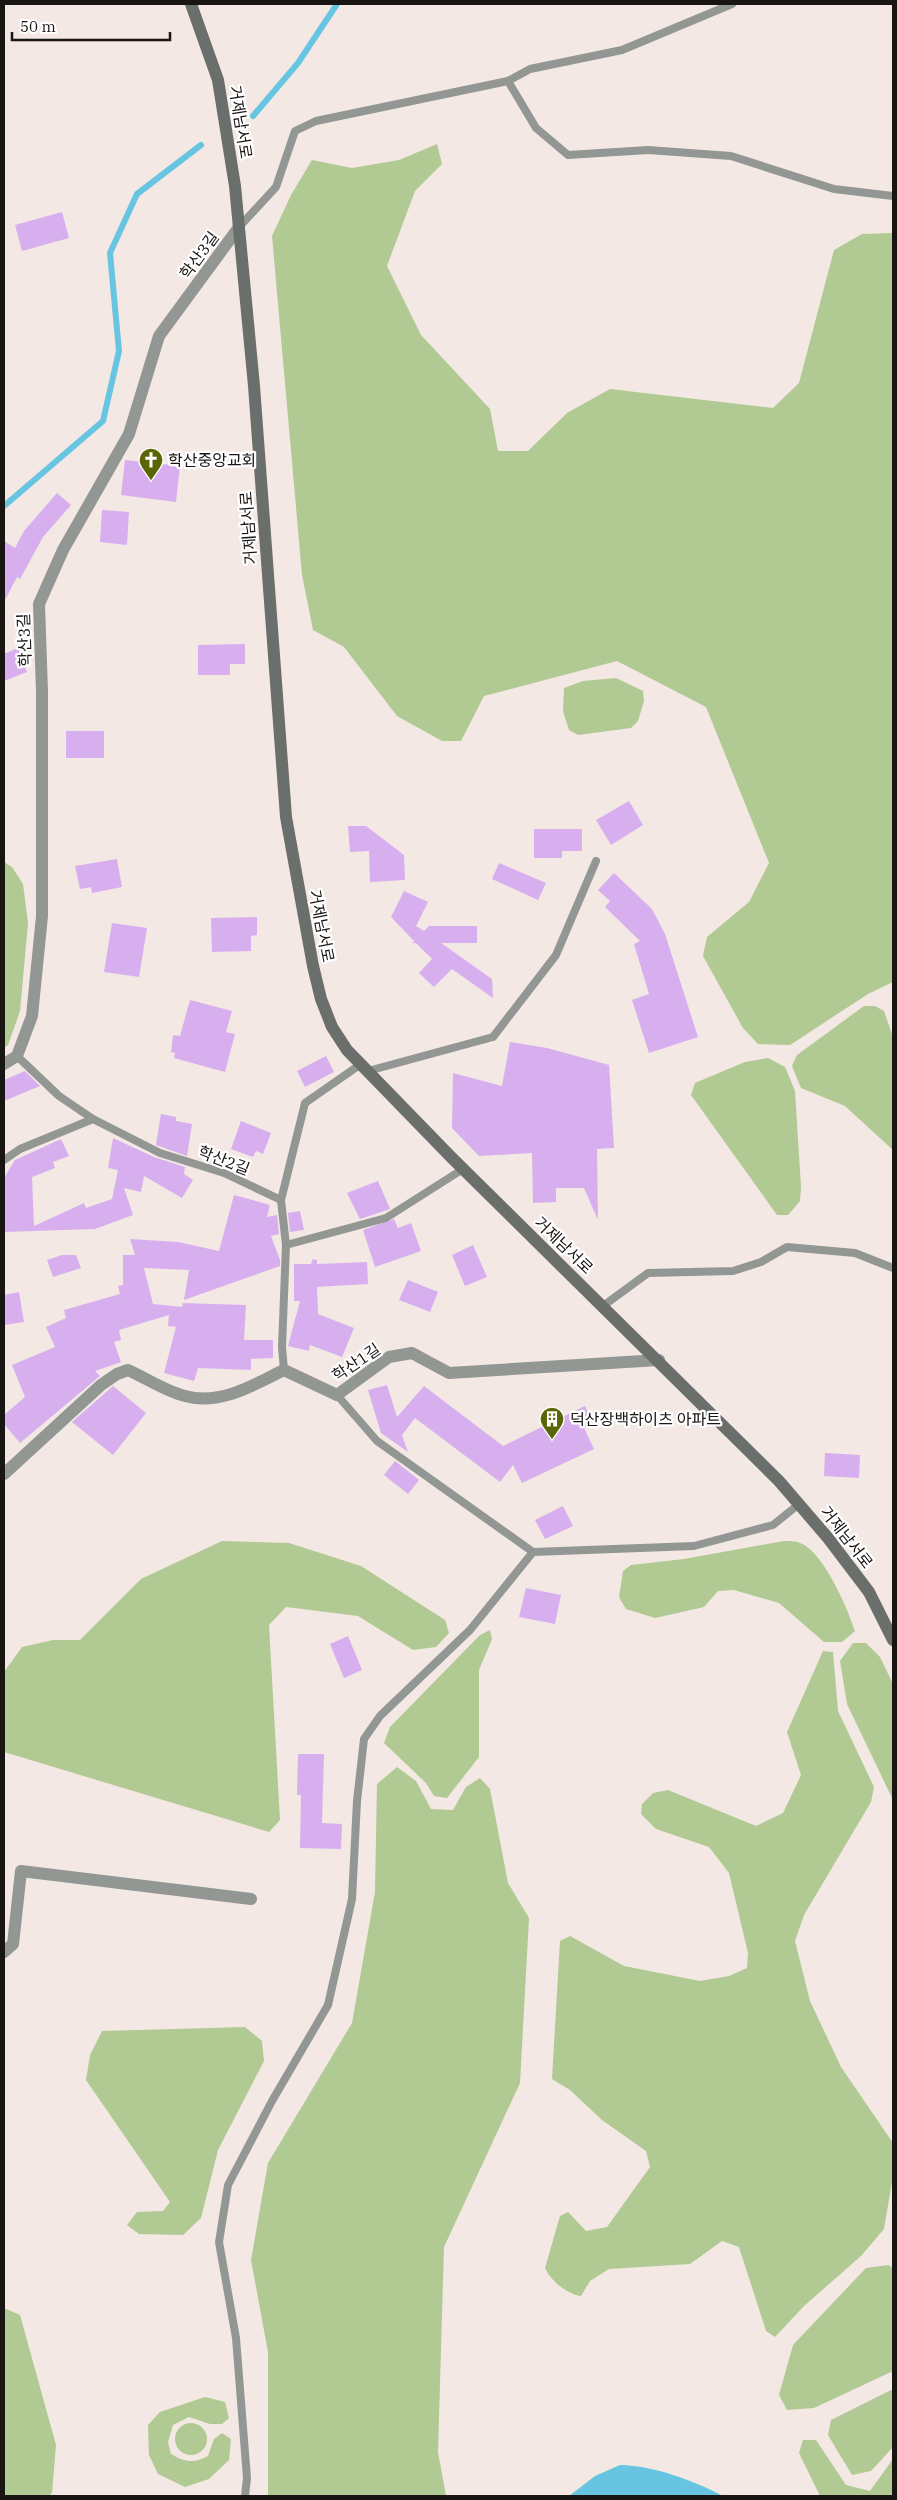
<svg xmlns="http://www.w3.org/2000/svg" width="897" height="2500" font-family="'IBM Plex Serif','Noto Sans KR',serif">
	<rect width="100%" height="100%" fill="#f3e8e3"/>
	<!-- green -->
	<g fill="#b1c993">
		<path d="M437,144L442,164L415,191L387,266L421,335L490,409L498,451H528L567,413L610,389L773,408L799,383L834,250L862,234L893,233V982L868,994L790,1045L758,1044L743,1028L703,956L707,937L749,902L769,863L706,707L617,661L484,696L461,741H442L397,716L344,647L313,630L302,575L272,236L291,195L312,160L352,168L399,160Z"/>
		<path d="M616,678L643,691L644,701L638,721L631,728L578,735L569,730L563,711L564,688L583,681Z"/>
		<path d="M4,862L12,867L23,884L28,923L20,1011L8,1045L4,1048Z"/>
		<path d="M864,1006H875L884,1011L893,1037V1150L845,1106L801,1088L792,1066L797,1055Z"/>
		<path d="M768,1058L785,1067L795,1091L801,1187L800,1201L788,1215H777L691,1095L695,1083L745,1062Z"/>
		<path d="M222,1541L289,1543L361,1566L445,1620L449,1633L436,1647L413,1650L358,1616L286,1607L269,1625L280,1820L269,1832L4,1752V1672L22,1647L53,1640H80L141,1579Z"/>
		<path d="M784,1541C789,1541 796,1541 800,1543C823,1551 848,1609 855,1631L842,1642H824L779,1603L734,1590L718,1591L704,1607L655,1618L626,1609L619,1597L623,1571L631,1565L684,1559Z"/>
		<path d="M490,1630L492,1639L479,1670V1757L447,1798L434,1796L426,1783L384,1743L390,1727L480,1635Z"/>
		<path d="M853,1643H866L880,1657L893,1684V1800L847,1704L840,1661Z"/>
		<path d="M823,1651L833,1652L838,1711L874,1787L871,1802L804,1915L795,1941L810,2001L841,2067L893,2143V2176L884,2229L861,2256L804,2306L775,2337L766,2331L739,2247L722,2241L690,2264L609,2269L590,2281L581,2296C567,2294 551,2281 545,2268L560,2216L568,2212L586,2231L607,2227L650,2167L646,2151L602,2120L570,2090L552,2079L560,1941L570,1936L624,1966L700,1981L729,1976L747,1968L748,1953L729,1873L709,1847L656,1829L641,1814L642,1804L653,1793L668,1790L756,1826L783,1813L801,1775L787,1732Z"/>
		<path d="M397,1767L416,1781L431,1809L453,1810L466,1787L480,1778L490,1789L508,1883L529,1918L520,2083L444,2247L438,2452L446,2496H268V2352L251,2260L268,2163L352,2023L375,1892L377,1784Z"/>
		<path d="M245,2027L262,2041L264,2061L218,2150L201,2218L183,2235L139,2234L127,2225L137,2212L163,2211L170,2202L86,2080L90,2055L102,2031Z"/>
		<path d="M889,2265L893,2269V2371L814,2408L787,2410L779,2395L793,2345L866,2268Z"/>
		<path d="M4,2308L20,2315L56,2445L52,2493L49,2496H4Z"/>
		<path d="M893,2389V2447L871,2471L852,2475L828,2435L831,2420Z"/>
		<path d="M205,2397L225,2402L229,2418L222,2424H210L189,2417L173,2425L168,2442L171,2454C184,2462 194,2464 208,2456L214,2439L222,2433L231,2439L229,2460L209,2479L185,2487L158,2474L149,2455L148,2425L160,2412Z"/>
		<circle cx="191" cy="2439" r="16"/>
		<path d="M803,2440H816L846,2485L870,2491L893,2459V2496H820L799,2453Z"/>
	</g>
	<!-- water -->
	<path fill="#67c5e2" d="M620,2465C655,2466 692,2480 723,2496H569L595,2476Z"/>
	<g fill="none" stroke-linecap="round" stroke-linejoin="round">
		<!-- stream -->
		<g stroke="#67c5e2" stroke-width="6">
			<path d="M253,116L298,63L337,4"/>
			<path d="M4,506L103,421L119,351L110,253L137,194L201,145"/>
		</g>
	</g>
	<!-- building -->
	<g fill="#d7afef">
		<path d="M62,212L69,238L22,251L15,225Z"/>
		<path d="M125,460L180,466L176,502L121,495Z"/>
		<path d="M57,493L71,505L43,537L20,579L17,577L4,602V541L15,548L24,531Z"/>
		<path d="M102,510L129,512L127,545L100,542Z"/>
		<path d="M245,644V664H230V675H198V645Z"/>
		<path d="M18,648L27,672L4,681V654Z"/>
		<rect x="66" y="731" width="38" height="27"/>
		<path d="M629,801L643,825L611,845L596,820Z"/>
		<path d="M348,826H366L404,855L405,880L370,882L369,851L350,852Z"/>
		<path d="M534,829H582V851H562V858H534Z"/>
		<path d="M117,859L122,887L92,893L91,887L80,889L75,866Z"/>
		<path d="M499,863L546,883L538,900L492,879Z"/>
		<path d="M614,873L652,909L665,934L698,1037L649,1053L632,1000L649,994L634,944L640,941L605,907L610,901L598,890Z"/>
		<path d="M404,891L428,902L416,926L424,931L429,926H477V943H441L492,979L493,998L452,969L434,987L419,973L432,959L416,943H412L414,941L391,917Z"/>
		<path d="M257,917V935L251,936V951L212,952L211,918Z"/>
		<path d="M112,923L147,928L139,977L104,972Z"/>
		<path d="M190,1000L232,1011L226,1032L235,1034L225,1072L174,1058L175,1053L171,1052L173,1035L180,1036Z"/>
		<path d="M510,1042L547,1048L609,1065L614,1148L597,1149L598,1220L584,1188H556V1202L533,1203L532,1153L479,1156L452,1128L453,1073L502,1086Z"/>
		<path d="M326,1056L334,1072L305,1087L297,1071Z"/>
		<path d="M25,1071L40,1086L4,1101V1080Z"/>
		<path d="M161,1114L176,1117V1121L192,1124L187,1156L156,1145Z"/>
		<path d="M241,1121L271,1133L263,1154L256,1151L253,1157L231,1149Z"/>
		<path d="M113,1138L154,1157L185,1167L184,1174L193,1180L182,1198L144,1176L141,1192L124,1188L133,1215L95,1229L4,1232V1178L15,1160L61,1139L69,1156L53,1162L55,1168L32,1177L34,1226L84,1203L86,1208L112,1199L118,1170L108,1168Z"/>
		<path d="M378,1181L390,1209L360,1219L347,1193Z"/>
		<path d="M234,1195L270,1205L267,1217L277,1215L279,1234L271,1236L280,1260V1266L184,1300L189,1270L144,1268L153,1304L182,1307L183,1303L246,1305L244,1340H273V1358L251,1359V1370L198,1368L194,1381L164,1373L176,1327L168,1326L169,1315L119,1330L121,1340L114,1342L121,1362L95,1371L100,1376L20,1443L4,1424V1415L25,1397L12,1365L55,1347L46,1327L66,1318L64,1310L120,1294L118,1286L123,1285V1255H135L130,1239L178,1242L219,1251Z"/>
		<path d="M300,1211L304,1230L290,1232L288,1213Z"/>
		<path d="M394,1219L398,1228L411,1223L421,1251L375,1267L363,1230Z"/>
		<path d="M473,1245L487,1277L465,1286L452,1255Z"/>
		<path d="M62,1255H76L81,1268L53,1277L47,1260Z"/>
		<path d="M313,1259L317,1260V1264L367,1262L368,1284L317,1287L318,1314L354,1328L342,1357L310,1345L309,1351L288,1346L300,1301H294V1264H311Z"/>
		<path d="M408,1280L438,1292L430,1312L399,1300Z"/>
		<path d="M19,1292L24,1322L4,1325V1295Z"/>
		<path d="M387,1385L397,1417L424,1386L503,1446L585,1406L593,1424L584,1428L594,1449L522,1483L513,1465L500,1482L415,1418L402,1435L408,1452L381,1433L368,1390Z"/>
		<path d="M113,1386L146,1413L113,1455L72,1422Z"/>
		<path d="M825,1453L860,1455L859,1478L824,1476Z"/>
		<path d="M395,1461L419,1480L408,1494L384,1475Z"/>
		<path d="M563,1506L573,1526L545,1539L535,1520Z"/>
		<path d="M526,1588L561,1595L555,1624L519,1617Z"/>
		<path d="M348,1636L362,1670L344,1678L330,1644Z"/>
		<path d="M298,1754H324L322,1823L342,1824L341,1849L300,1848L301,1795H297Z"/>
	</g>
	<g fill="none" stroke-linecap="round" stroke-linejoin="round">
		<!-- service -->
		<g stroke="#939794" stroke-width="8">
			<path d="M508,81L536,128L568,155L648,150L731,156L834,189L893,196"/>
			<path d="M239,227L276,187L295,131L316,121L508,81L530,69L622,50L732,4"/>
			<path d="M17,1056L59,1096L93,1119"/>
			<path d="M368,1071L493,1037L556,955L596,861"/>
			<path d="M4,1160L20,1149L93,1119L160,1153L224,1173L281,1200L305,1103L361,1064"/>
			<path d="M281,1200L286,1245L282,1347L284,1370"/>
			<path d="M286,1245L386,1218L463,1169"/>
			<path d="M603,1306L648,1273L733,1271L761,1262L787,1247L855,1253L893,1268"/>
			<path d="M337,1395L377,1441L533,1552"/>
			<path d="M245,2496L247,2478L236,2338L219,2242L228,2185L272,2101L328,2005L352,1899L357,1801L364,1739L380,1716L470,1630L533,1552L694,1546L773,1525L799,1504"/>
		</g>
		<!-- minor -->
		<g stroke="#939794" stroke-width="12">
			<path d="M4,1064L17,1056L32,1016L42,916V692L39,604L63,550L129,434L159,336L239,227"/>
			<path d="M4,1474L101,1385L117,1374L128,1370C146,1378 165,1391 185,1396C220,1406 253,1385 284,1370L337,1395L389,1357L412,1353L449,1373L659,1360"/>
			<path d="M4,1952L13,1944L21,1871L251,1899"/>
		</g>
		<!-- secondary -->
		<path stroke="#6a6f6b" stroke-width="12" d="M191,4L218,80L235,186L254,386L286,817L313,966L321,999L332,1027L347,1050L451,1157L779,1481L828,1538L869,1592L893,1640"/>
	</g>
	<!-- icons -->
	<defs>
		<symbol id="church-pin" viewBox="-11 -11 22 30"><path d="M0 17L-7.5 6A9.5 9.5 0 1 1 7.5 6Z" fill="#5b6506" stroke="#fff"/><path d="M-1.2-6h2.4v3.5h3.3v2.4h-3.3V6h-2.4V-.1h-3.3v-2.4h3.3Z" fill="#fff"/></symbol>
		<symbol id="building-pin" viewBox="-11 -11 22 30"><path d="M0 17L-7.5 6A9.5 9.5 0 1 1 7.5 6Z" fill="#5b6506" stroke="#fff"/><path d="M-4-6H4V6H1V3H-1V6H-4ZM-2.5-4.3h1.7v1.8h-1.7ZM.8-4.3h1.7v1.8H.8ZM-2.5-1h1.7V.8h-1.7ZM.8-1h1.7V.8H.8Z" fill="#fff"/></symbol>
	</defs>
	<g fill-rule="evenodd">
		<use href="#church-pin" x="137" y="446" width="28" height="38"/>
		<use href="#building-pin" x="538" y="1405" width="28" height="38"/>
	</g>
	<g text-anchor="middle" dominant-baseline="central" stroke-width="4.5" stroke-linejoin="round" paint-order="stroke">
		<!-- street labels -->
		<g font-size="16" fill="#191513" stroke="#fff">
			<text transform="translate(241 122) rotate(81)">거제남서로</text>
			<text transform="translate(199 255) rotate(-54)">학산3길</text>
			<text transform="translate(248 528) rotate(-94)">거제남서로</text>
			<text transform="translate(24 640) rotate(-92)">학산3길</text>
			<text transform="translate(322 926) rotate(79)">거제남서로</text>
			<text transform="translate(224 1160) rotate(21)">학산2길</text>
			<text transform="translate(564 1245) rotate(44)">거제남서로</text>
			<text transform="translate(356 1362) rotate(-34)">학산1길</text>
			<text transform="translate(847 1537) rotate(52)">거제남서로</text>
		</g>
		<!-- poi labels -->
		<g font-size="16" fill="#191513" stroke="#fff" text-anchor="start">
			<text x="168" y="460">학산중앙교회</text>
			<text x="570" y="1419">덕산장백하이츠 아파트</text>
		</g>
	</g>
	<!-- border -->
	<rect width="897" height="2500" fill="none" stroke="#191513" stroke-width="10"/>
	<!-- scale -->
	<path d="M12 32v8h158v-8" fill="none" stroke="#191513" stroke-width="2.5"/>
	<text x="20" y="32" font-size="15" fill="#191513" stroke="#ffffff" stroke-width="4" paint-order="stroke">50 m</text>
</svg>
